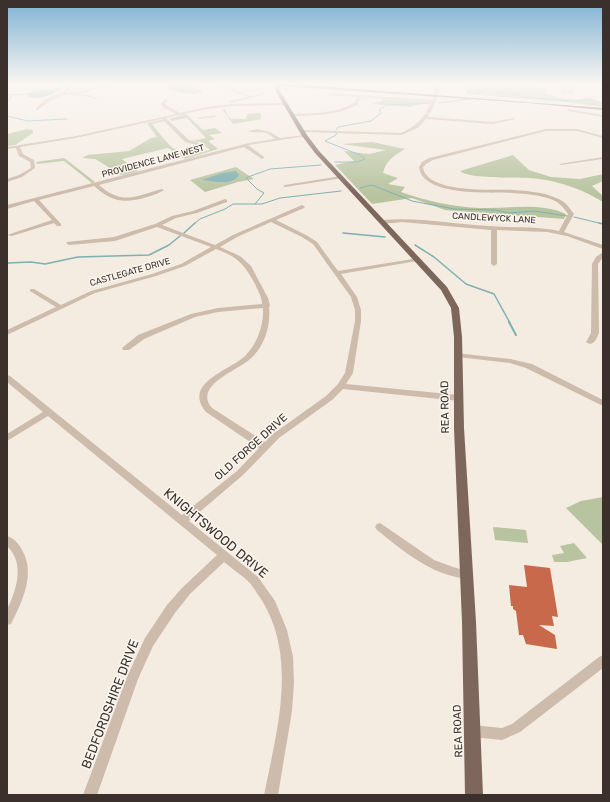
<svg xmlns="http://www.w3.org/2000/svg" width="610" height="802" font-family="Rubik,sans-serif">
	<rect width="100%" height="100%" fill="#f4ebe1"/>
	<!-- green -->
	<g fill="#b8c4a0">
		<path d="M482,83H526L532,87L546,89L545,93L558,98L577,100L588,97L603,103V107L566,102L467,94L466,92L471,86Z"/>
		<path d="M383,99L429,102H430L409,107L372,104L382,101Z"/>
		<path d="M222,109H225L228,116L231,119H246L247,114L261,113V119L233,124Z"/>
		<path d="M186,114L203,130L215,128L222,133L209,135L215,139L208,141L218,149L185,159L168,148L122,159L138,171L123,175L116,174L107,166L95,159L82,158L88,155L129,151L151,138L157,137L147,123L161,120L166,121L152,124C172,149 176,159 210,150L201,142L191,141L206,138L187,118L172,121L169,119Z"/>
		<path d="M27,129L33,130V133L15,145L7,146V134Z"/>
		<path d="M372,142L405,149C395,155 386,160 383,173L398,178L388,184L405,187L401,192C427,201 452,207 480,208C508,209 539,202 566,214L564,219L445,210L412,198L372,204L335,165L354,161L344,151L369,154L386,150L341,144Z"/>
		<path d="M513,155L529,170L551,177L580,179L603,174V181L592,186L603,196V202C584,190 562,182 539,179C523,176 470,180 460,171Z"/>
		<path d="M64,158L67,160L95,182L92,183L64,161L37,164L36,162Z"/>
		<path d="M236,167L254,179L238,182L205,192L190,180Z"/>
		<path d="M603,497V545L566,508L581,501Z"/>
		<path d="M493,527L526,530L528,543L495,540Z"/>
		<path d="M574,543L587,558L567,562H554L552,555L564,553L560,546Z"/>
	</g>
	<!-- water -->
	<g fill="#7fb0b2">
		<path d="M174,83L186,85L203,91C194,97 177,91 167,89Z"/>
		<path d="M59,88H62C54,95 37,101 27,96L30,92Z"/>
		<path d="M236,171L239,175C233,186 212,181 202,180L222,173Z"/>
	</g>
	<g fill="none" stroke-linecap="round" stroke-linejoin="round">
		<!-- stream-far2 -->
		<g stroke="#7fb0b2" stroke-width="1">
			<path d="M483,89C518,95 556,104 592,100"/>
			<path d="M70,92H83L101,86L124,83"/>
			<path d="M475,94L480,93L491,83"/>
			<path d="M7,95L29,94"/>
			<path d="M7,101L11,98L10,95"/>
			<path d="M439,103L470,99"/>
			<path d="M7,116L28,121L67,119"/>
			<path d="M336,130L338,127L371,121L381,113L379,110L386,105L430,103"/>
			<path d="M335,162H358L365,159L360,155L325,141L336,135L337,132"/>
			<path d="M360,188L372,185L412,201L454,209L495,210L509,213L534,211L567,216"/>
			<path d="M255,204L264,193L257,189L246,178L248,177L270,169L321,165"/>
			<path d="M574,217L603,224"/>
			<path d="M194,224L200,219L225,209L233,204H262L280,198L341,191"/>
		</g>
		<!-- stream-far1 -->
		<g stroke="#7fb0b2" stroke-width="1.5">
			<path d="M599,223L603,224"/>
			<path d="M184,233L195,223"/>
			<path d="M343,233L385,237"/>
			<path d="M415,245L434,257L466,284L494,294L510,323"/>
			<path d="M7,263L31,262L45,264L78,257L149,255L169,245L180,236"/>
		</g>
		<!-- stream -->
		<path stroke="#7fb0b2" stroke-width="2" d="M509,322L516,335"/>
	</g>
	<!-- building -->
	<path fill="#c8694b" d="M524,565L550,568L558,617L552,616L554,626L539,625L555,635L557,649L526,644L523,635H519L516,611L513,609V606H511L509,585L527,587Z"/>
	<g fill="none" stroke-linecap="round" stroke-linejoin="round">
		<!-- minor -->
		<g fill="#cdbbac" fill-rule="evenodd">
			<path d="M69,83H72L69,91L65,93L85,94L98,98L96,99C71,92 58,92 38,110H36V108L46,99L65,90Z"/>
			<path d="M212,83H215L252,96L263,93L265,94L231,103L230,101L248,97Z"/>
			<path d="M439,83H443L441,85L436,101L428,117L493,122L513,118L515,119L493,124L426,119L419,127L402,135L302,132L300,131L302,130L401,133C417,126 425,117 431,102L361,97L357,105C337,116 315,115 292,116L290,115L292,114C314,113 335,114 354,103L357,97L329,95L330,93L432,100L437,84Z"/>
			<path d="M541,83L566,84L568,83H570L569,85H572L574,83H577L572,91L573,93L571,94L561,93L565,86ZM568,87H571L569,92L564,91Z"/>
			<path d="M165,99L168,100L165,103L166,105L180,113L207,107L232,104L287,103L289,104L287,105L232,106L207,109L166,118L189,140L199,143V145H197L185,142L162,119L76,138L20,147L23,154L34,160L35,168L22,177L7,182V179L19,175L31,168L30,162L19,156L16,148L7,149V147L76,136L176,114L163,107L161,103Z"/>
			<path d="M567,109L603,115V117L568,111Z"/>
			<path d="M216,115L215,117L199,119L197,118Z"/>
			<path d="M258,129L270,132L280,138L305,135L307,136L248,145L264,157V158L262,159L244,147L99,185C123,206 135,196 162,189L164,190C160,193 153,195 147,197C124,204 112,202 94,186L39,200L61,224V226H57L54,223L12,236L7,235L52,220L34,201L7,209V205L249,143L275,139C263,128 258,135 248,131Z"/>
			<path d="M546,129H577L603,136V138L577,131H546L433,160L426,164L423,167C426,194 494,189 513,190C528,191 543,192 556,198C565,201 569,207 574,214L564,232L603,245V249L567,236L547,232L497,230V264L494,266L491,264V230L402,222L382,224L379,222L382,220C418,217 453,224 489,226C512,228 536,226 559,231L568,214C564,208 560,203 553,200C541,195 526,194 513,193C492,192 422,197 419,167L422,162L429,158Z"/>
			<path d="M603,157V159L561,165L559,164Z"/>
			<path d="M341,176H343V178L285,187L283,186L285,185Z"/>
			<path d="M225,199L227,200V202L197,213L176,218L162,225L215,245L233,235L302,205L305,207L304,208L276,220L306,235L317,242L338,271L419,258L420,259L417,261L341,274L357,297L361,310V321L353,373L346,384L459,395L463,398L459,401L343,389L332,400L279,438L243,475L189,521L258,577L275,601L287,630L293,657L294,683L292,711L278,795H264C277,730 299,655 259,596C256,592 253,587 250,583C242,575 232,569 224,562L190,594L175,613L153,646L138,679L97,795H83L127,677L145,638L167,605L182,588L217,555L48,416L7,441V434L43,412L7,382V375L10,376L182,515L237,471L259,448L206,412C182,383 229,371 245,356C257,344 264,325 263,308L218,312L195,317L144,339L129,350H123L122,348L138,335L191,314L218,308L262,304C262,297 258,291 255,284C244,264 238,257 216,249L185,266L156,276L95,293L9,334L7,335V330L56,307L30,291V289H34L61,305L91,291L152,274L181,264L211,247L157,227L115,241L69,245L66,243L67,242L114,237L155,224L172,216L193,211ZM271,222L302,237L313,244L351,297L355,310V321L345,373L338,384L326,396L273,434L265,442L212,408C193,386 236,371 249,360C264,348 271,326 269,307L270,306L268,298L251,266L240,256L220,247L237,237Z"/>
			<path d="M603,252V257L598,264L599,333C597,338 595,343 590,344L586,342L591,333L592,264L596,257Z"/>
			<path d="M455,353L510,359L532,364L603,400V406L526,368L510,363L458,357H455L454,355Z"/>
			<path d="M380,523L434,560L453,567L471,572L472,575L471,578C466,580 461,578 456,577C425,570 401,549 377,530L375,527L377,524Z"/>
			<path d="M7,536C14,538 19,544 22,550C36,574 22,602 11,624L7,625C7,620 6,614 7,610C8,606 11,602 12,598C19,581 22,560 7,546Z"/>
			<path d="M603,655V668L520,732L502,740L472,737L467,736L466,731L467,726L472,725L502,728L512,724L599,657Z"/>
		</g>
		<!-- major -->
		<path fill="#7d675c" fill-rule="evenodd" d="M259,83H280L603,108V110L528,103L280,86L279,90L307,135L319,151L447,287L459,308L462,337L464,428L476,622L483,795H465L462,622L454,428V337L451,308L441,290L315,153L302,136L275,90V85Z"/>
	</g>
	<!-- sky -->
	<linearGradient id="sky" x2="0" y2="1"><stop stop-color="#7eb2d2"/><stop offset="0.43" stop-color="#faf6f2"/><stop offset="1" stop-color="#faf6f2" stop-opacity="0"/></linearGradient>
	<rect width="610" height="195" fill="url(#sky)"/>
	<g text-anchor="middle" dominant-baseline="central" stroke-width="3" stroke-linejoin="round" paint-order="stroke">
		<!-- far-street labels -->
		<g font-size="9" fill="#3b302b" stroke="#fbf5ee">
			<text transform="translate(153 161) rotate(-15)">PROVIDENCE LANE WEST</text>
			<text transform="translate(494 218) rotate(3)">CANDLEWYCK LANE</text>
			<text transform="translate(130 272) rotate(-16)">CASTLEGATE DRIVE</text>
		</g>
		<!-- street labels -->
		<g font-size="11" fill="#3b302b" stroke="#fbf5ee">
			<text transform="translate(445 407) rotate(-91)">REA ROAD</text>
			<text transform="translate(251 447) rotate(-42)">OLD FORGE DRIVE</text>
			<text transform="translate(458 731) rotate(-92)">REA ROAD</text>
		</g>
		<!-- near-street labels -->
		<g font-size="13" fill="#3b302b" stroke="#fbf5ee">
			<text transform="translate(216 533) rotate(40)">KNIGHTSWOOD DRIVE</text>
			<text transform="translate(110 704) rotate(-69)">BEDFORDSHIRE DRIVE</text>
		</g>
	</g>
	<!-- border -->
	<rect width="610" height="802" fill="none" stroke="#3b302b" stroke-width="16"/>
</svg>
